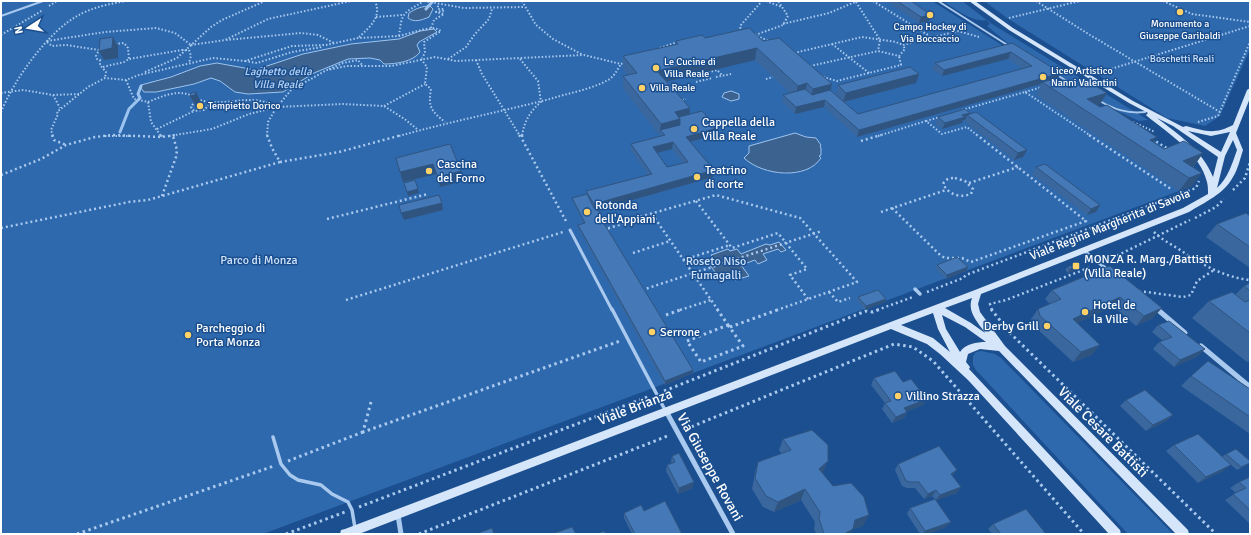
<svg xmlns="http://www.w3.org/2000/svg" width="1251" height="535" font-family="Signika,sans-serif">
	<rect width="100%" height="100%" fill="#1b4f8f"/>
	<!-- green -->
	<g fill="#2e69ad">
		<path d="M1,1H932L1194,166L1195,173L1192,186L1179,191L263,534H1Z"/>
		<path d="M943,1H962L992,24L1148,120L1139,121L1109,107L1010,45L987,26L990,24L986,20C973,23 954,8 943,1Z"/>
		<path d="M984,1H1250V49L1220,116L1205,126L1167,118L1007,18Z"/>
		<path d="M981,351L995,354L1001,358L1173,534H1128L976,370L973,365V356L976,352Z"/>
	</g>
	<!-- water -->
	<g fill="#3c6290" stroke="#9cc4f0">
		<path d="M430,6L433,9L429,17C422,20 414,23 408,18L409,13C415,9 422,6 430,6Z"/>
		<path d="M434,29L437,32L419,42L417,45L420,52C413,62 395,64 384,64L380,60L370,58L348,59L314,73L283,92L248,94L235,92L220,81L211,78L194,84L156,92H144L141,88V85L171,77L200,66L217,63L255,70L303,54L351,44L399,39L420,31Z"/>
		<path d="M731,91L739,94V99L731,101L722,97L724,93Z"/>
		<path d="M795,133L806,137L816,138L821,145L820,146L821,148V155L819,156L821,158C807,180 763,176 744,158L749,153V146Z"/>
		<path d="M779,242L786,250L781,252L778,249L763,254L767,260L758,264L755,260L741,265L749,276L735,280L730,274L719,277L709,264L716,262L711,255L728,249L730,251L737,249L741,254L766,244L770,245Z"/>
	</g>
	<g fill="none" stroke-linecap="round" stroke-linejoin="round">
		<!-- stream -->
		<g stroke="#9cc4f0" stroke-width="3">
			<path d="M426,9L433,1"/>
			<path d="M120,132L129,109L140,98L138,94L141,86"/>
		</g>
		<!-- path-far2 -->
		<g stroke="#a9c9ee" stroke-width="2" stroke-dasharray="1.5 2" stroke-linecap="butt">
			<path d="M424,1L464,8L525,7"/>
			<path d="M522,1L536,25L553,39L583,55"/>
			<path d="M766,1L782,7"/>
			<path d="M873,1L931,37"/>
			<path d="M1036,1L1090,35L1220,112"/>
			<path d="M1163,1L1192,14L1250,22"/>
			<path d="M856,2L880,40L878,51"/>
			<path d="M49,6L57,1"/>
			<path d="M376,17L402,15"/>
			<path d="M1009,18L1080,1"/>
			<path d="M783,24L829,13L855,2"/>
			<path d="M431,28L434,20L444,14L436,12L443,11L444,9H438V4"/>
			<path d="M741,32L740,26L762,1"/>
			<path d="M1,35L43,10"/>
			<path d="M755,35L783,25L788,16L778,1"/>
			<path d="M399,36C402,11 403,14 424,1"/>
			<path d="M757,36L769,41"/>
			<path d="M359,37C370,27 382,17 375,1"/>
			<path d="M226,40L301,33L318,35L334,43"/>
			<path d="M47,41L105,32L156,28L175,33L191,45"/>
			<path d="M47,42L52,46L66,45L99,50L96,56L97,59L100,60V65L106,72L105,78"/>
			<path d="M115,44L124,43L128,48L129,59"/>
			<path d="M832,44L869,73"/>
			<path d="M191,45L225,40L268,19L351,1"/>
			<path d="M660,48L678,42"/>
			<path d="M189,50L191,56L189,63"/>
			<path d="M794,53L862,37L896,42L903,45"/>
			<path d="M421,59L427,67L425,84L431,89C428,107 431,111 445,122"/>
			<path d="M448,59L466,47L475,34L489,19L492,9"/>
			<path d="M520,59L538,81L541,102C530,111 524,122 522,136"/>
			<path d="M476,60L482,74L520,136"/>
			<path d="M245,61L257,63L292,52L322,47"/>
			<path d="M810,66L878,51L899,56L905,49L903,45L958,31L979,37"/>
			<path d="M103,67L124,62L129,59L182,50"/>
			<path d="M329,69L343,63L358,60L362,65"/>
			<path d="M145,72L177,58L211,27L222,20L265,1"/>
			<path d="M1098,73L1250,26"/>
			<path d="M698,75L717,70L723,76"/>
			<path d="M716,77L731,74"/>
			<path d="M823,77L837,81L901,65L899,56"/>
			<path d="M766,79L773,77"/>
			<path d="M126,80L134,99L148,102L151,122L161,136"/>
			<path d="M696,82L712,78"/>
			<path d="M1025,92L1042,87"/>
			<path d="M1,93L23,90L53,95L60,108"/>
			<path d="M53,95L79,94"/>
			<path d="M197,99C225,109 250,91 277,107L343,104L384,106L406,120L418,130"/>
			<path d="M195,101L191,107L194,111L204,110L211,103"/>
			<path d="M679,101L686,99"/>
			<path d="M148,102C163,96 177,89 193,96"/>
			<path d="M384,106L425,84"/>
			<path d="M962,110L1025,92L1091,136"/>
			<path d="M1,112C14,80 48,31 79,15C93,7 110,4 126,1"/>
			<path d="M926,121L940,117"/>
			<path d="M1133,122L1155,132"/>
			<path d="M1198,122L1218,116L1250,42"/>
			<path d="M157,129L194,111"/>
			<path d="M53,136L51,130L58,114L57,112L88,87L105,78L126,80L139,75L213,58L245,61L292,46L326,45L358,38L399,36L425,29L435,28L441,31L424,42L425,53L422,58"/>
			<path d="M105,136H133"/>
			<path d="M169,136L212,129L249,114L277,107L291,90L327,70L347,66H391L435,57L456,61L584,55L621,64L626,62"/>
			<path d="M267,136L268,122L276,108"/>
			<path d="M399,136C449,122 499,112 550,99C568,93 590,90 608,80C614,77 617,70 621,64"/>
			<path d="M878,136L926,121L942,134L967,127L978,136"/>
		</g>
		<!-- path-far1 -->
		<g stroke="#a9c9ee" stroke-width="2.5" stroke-dasharray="2 3" stroke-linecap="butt">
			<path d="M52,135L54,140L66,145"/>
			<path d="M161,135L162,137"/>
			<path d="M519,135L522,139"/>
			<path d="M522,135V139L567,223"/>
			<path d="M1089,135L1171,189"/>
			<path d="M1152,139L1170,150"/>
			<path d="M861,141L881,135"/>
			<path d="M280,162L339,152L402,135"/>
			<path d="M1,175L41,159L66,145L95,137L112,135L162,137L176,135"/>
			<path d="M955,178L965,181L973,189L971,194C960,198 949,195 943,184C945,179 950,178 955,178Z"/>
			<path d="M969,183L1018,167"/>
			<path d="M1233,190L1245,178L1250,162"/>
			<path d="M162,196L176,157L177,150L173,136"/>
			<path d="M696,201L732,248L778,233L807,269L790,275L808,299"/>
			<path d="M892,208L940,255L945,258H962L971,262L1086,221L977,135"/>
			<path d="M881,212L946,190"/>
			<path d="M652,214L718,310"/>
			<path d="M1195,218L1216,207L1224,199"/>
			<path d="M327,219L428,194"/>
			<path d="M1,228L129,202L148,200L280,162L272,148L267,135"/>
			<path d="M608,231L606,229L635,220L636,218L716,195L800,218L857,282L777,310"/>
			<path d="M1154,232C1161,239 1169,243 1177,248C1200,263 1222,277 1250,280"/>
			<path d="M633,253L670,241"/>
			<path d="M683,260L730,245"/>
			<path d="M1108,260L1190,220"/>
			<path d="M642,290L822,231"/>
			<path d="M1139,291L1183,297L1191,295L1197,281L1214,270"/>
			<path d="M829,292L838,302L850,298"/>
			<path d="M927,292L963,278L966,275L1196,188L1199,181"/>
			<path d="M346,300L563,232"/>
			<path d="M680,310L711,300"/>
			<path d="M877,310L913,297"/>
			<path d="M992,310L990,304L1006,300L1091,267"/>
		</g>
		<!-- path -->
		<g stroke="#a9c9ee" stroke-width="3" stroke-dasharray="2.5 3.5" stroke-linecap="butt">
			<path d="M717,309L728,325"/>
			<path d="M991,309L1010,333L1216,534"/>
			<path d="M666,315L683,309"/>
			<path d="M728,325L743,346L701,362L687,341Z"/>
			<path d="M730,327L780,309"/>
			<path d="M664,391L866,311L873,312L880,309"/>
			<path d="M371,402L363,432L620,341"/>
			<path d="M686,429L894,344L913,347L933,361L1084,534"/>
			<path d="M288,461L363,432"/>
			<path d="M359,507L650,396"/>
			<path d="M77,534L274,466"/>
			<path d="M286,534L345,512"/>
			<path d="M419,534L670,435"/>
		</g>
		<!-- lane-far2 -->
		<g stroke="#a9c9ee" stroke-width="2">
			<path d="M938,1L1009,46"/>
			<path d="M1,16L43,1"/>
			<path d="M1057,75L1078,88"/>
			<path d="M1098,100C1113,109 1127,114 1145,112"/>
		</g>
		<!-- lane-far1 -->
		<path stroke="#a9c9ee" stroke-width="3" d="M570,230L612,310"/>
		<!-- lane -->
		<g stroke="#a9c9ee" stroke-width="3.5">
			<path d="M612,309L665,410"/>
			<path d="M273,437L281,464L290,475L298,480L321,485L332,494L348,502L352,510L355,528"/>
		</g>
		<!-- street-far1 -->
		<g stroke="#a9c9ee" stroke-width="3.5">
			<path d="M1083,250L1109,271"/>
			<path d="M915,289L920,294"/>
			<path d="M1155,308L1158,310"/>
		</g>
		<!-- street -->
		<g stroke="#a9c9ee" stroke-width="5">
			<path d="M1157,309L1185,333"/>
			<path d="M1201,346L1250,387"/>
			<path d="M666,411L733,534"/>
			<path d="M398,515L401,534"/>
		</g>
		<!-- secondary -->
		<path fill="#d6e6fa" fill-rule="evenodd" d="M969,1H975L1013,28L1133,101L1183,127L1186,126C1205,131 1214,135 1233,125L1247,90L1250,88V98L1236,133L1243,150C1240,159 1238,169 1233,177C1224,194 1205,202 1189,212L981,294L978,304L980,312L1005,346L1188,530L1189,534H1176L999,351L980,349L968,354L966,362L970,367L969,369L1120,530L1121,534H1109L968,380L940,354L927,344L891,329L359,534H340L341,530L345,529L975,290L1183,208L1208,194C1208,190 1208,186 1207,182C1200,153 1169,134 1147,116L1146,115L1148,113L1129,103L1009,30ZM1157,118L1173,126L1218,157L1213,177C1203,151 1178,134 1157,118ZM1188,131L1211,136L1230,132L1221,152ZM1233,140L1237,150C1232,164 1228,178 1217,188L1225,156ZM972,298C967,312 977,321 985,333L971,323L945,308ZM933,313L938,329L950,352L933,338L901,325ZM942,315L965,327L986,342C977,342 965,344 960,352L946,329Z"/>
		<!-- path-bridge -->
		<path stroke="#a9c9ee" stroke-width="2" stroke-dasharray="1.5 2" stroke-linecap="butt" d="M182,50H189"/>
	</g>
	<!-- wall -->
	<g fill="#3a679d" fill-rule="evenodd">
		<path d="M886,1H911L931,15L929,21L919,23Z"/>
		<path d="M705,38L763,41L832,84L830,90L836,95L838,85L919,74L916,83L844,102L858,114L1023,69L1008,59L942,76L932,69L935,63L1012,43L1061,73L1057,80H1056L1099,106H1098L1164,149L1203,153L1194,166L1192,167V186L1179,191L1036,95L1041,84L857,137L824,107L795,114L782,101L783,95L790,93L755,60L666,81L690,114L717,128L716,135L690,142L713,177L598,210L600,217L693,370V373L665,385L578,228V225L584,223L573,202L572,198L587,194L586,191L648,175L631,150V144L660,136L623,88V76L628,75L623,68V56L675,45L676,41ZM672,149L683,163L667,167L657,153Z"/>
		<path d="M970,113L969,114L1023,157L1014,160L964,121L965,120H963L962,123L942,129L935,124L938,117Z"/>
		<path d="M396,158L461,171L463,181L440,187L436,174L403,182Z"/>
		<path d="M1036,167L1100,205L1096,212L1087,215L1032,174Z"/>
		<path d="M1250,216V268L1206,237L1217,224Z"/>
		<path d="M937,265L968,267L966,271L946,279L935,268Z"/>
		<path d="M1110,266L1153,318L1136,326L1113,306L1077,323L1092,355L1073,362L1034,326L1031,319L1038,309L1050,304L1045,299L1052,290Z"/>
		<path d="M1067,267L1076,268L1074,271L1068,273L1065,270Z"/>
		<path d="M1250,283V361L1247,362L1192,318L1209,301L1235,295L1244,286Z"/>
		<path d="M858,297L886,299L885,302L865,310L857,300Z"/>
		<path d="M1158,325L1198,356L1174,367L1153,349L1159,342L1163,341L1152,332Z"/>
		<path d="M1191,376L1250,389V434L1181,386Z"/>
		<path d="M874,378L923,405L907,411V412L904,418L892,423L882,409L885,403L871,385Z"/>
		<path d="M1126,400L1173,415L1166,421L1146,431L1120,406Z"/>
		<path d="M783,439L823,473L863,526L853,529L850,534H816L814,529L815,522L801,500L774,512L763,507L752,489L755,473L758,462L782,454L779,450Z"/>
		<path d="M1174,445L1223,471L1198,483L1166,451Z"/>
		<path d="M1226,454L1247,465L1237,470L1222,457Z"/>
		<path d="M672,456L693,488L678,494L666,471L667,465L672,463L671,462Z"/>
		<path d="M898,464L952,476L957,493L936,500L946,527L928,534H920L907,514L910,508L935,499L932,496L924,499L915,488H907L902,486L895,470Z"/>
		<path d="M1250,477V524L1225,500L1236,493L1230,488L1239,482Z"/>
		<path d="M644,511L682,534H632L624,518V513Z"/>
		<path d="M993,524L1046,534H992L988,529Z"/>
	</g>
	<!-- shaded-wall -->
	<g fill="#305480">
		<path d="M931,15L929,21L919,23L921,17Z"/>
		<path d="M113,37L118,46V58L104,60L99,51Z"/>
		<path d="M757,48L755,60L657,84V71Z"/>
		<path d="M1011,52L1008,59L942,76L944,70Z"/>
		<path d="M1061,73L1057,80L1044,84L1042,82L1041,84L857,137L859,130Z"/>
		<path d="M919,74L916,83L843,102L846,93Z"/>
		<path d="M807,83L804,96L795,98L798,86Z"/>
		<path d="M832,84L829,97L810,101L813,89Z"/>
		<path d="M196,92L202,104V107L197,108L190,96Z"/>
		<path d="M1107,93L1099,106L1085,110L1087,99Z"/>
		<path d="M825,100L824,107L795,114L796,107Z"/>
		<path d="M690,108L689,121L679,131L660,130L661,124L675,112Z"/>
		<path d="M970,113L968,116L967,115L965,120H963L962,123L942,129L945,123L962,115Z"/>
		<path d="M717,128L716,135L685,143L686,137Z"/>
		<path d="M1157,137L1148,149L1150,140Z"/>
		<path d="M673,142L672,149L653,154V147Z"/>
		<path d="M1027,150L1023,157L1014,160L1018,153Z"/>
		<path d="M1203,153L1194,166L1180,172L1183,161Z"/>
		<path d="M433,164L436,174L403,182L400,172Z"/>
		<path d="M714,170L713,177L594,211V204Z"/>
		<path d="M461,171L463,181L440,187L438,177Z"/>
		<path d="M1202,173L1192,186L1179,191L1189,178Z"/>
		<path d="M418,189L419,193L408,196L407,192Z"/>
		<path d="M442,203L443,210L404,220L401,213Z"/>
		<path d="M1100,205L1096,212L1087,215L1091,209Z"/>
		<path d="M968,267L966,271L946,279L947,275Z"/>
		<path d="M1076,268L1074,271L1068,273L1070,269Z"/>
		<path d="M1120,297L1113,306L1065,329L1073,319Z"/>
		<path d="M886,299L885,302L865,310L866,306Z"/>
		<path d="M1162,308L1153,318L1136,326L1144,316Z"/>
		<path d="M1100,345L1092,355L1073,362L1081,352Z"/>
		<path d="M1205,349L1198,356L1174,367L1180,360Z"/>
		<path d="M693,370V373L665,385V381Z"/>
		<path d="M927,399L923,405L900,414L904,408Z"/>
		<path d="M907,412L904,418L892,423L896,417Z"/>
		<path d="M1173,415L1166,421L1146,431L1153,425Z"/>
		<path d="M828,461L823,473L814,480L819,469Z"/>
		<path d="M1231,465L1223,471L1198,483L1206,477Z"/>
		<path d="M957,470L953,475L951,474Z"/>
		<path d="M694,482L693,488L678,494L679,488Z"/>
		<path d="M961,487L957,493L935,501L940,495Z"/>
		<path d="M805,489L801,500L774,512L778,502Z"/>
		<path d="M936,490L932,496L924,499L928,494Z"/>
		<path d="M869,515L863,526L853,529L850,534H844L855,520Z"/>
		<path d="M951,522L946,527L928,534H923L925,531Z"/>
	</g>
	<!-- building -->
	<g fill="#4478b7" stroke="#305480" fill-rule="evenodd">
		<path d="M897,1H911L931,15L921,17Z"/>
		<path d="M749,28L763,41L779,38L832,84L813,89L807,83L798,86L757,48L657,71L690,108L675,112L680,119L661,124L623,76L637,73L623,56L678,44L676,41L702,35L705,38Z"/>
		<path d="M113,37L112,48L99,51L100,39Z"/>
		<path d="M1012,43L1061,73L859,130L825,100L796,107L783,95L805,89L812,95L830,90L858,114L1032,66L1011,52L944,70L935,63Z"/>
		<path d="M910,67L919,74L846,93L838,85Z"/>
		<path d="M1055,79L1069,88L1089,82L1107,93L1087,99L1100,107L1107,105L1157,137L1150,140L1164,149L1184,141L1203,153L1183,161L1202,173L1189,178L1042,82Z"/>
		<path d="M196,92L195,95L190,96L191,93Z"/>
		<path d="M965,109L970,113L962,115L965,117L945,123L938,117Z"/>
		<path d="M702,111L717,128L686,137L714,170L594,204L586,191L652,174L631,144L665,135L660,130L680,125V119L679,117ZM673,142L688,162L667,167L653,147Z"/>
		<path d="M976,112L1027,150L1018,153L967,115Z"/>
		<path d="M450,144L461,171L438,177L433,164L400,172L396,158Z"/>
		<path d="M1045,164L1100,205L1091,209L1036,167Z"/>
		<path d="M415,180L418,189L407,192L404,183Z"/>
		<path d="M587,194L594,208L600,212V217L693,370L665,381L578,225L585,223L572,198Z"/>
		<path d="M439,195L442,203L401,213L399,205Z"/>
		<path d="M1246,213L1250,216V247L1217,224Z"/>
		<path d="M957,257L968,267L947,275L937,265Z"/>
		<path d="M1074,265L1076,268L1070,269L1067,267Z"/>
		<path d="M1110,266L1162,308L1144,316L1120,297L1073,319L1100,345L1081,352L1040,316L1038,309L1061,299L1052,290Z"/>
		<path d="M1250,283V291L1244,286Z"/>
		<path d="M878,290L886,299L866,306L858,297Z"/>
		<path d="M1232,292L1245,302L1250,300V333L1209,301Z"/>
		<path d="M1169,321L1205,349L1180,360L1159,342L1172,337L1158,325Z"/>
		<path d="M1208,361L1250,389V417L1191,376Z"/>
		<path d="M895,371L903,382L911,379L927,399L904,408L907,412L896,417L885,403L891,401L874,378Z"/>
		<path d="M1145,390L1173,415L1153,425L1126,400Z"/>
		<path d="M812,430L828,445V461L819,469L833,486L851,483L864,497L869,515L855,520L853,529L844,534H824L819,518L820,512L805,489L778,502L766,496L755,478L758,462L791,450L783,439Z"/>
		<path d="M1198,434L1231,465L1206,477L1174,445Z"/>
		<path d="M939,446L957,470L951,474L961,487L940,495L936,490L928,494L919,482H911L906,481L898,464Z"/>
		<path d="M1236,449L1250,461V463L1241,467L1226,454Z"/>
		<path d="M679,453L694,482L679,488L667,465L675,462L672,456Z"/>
		<path d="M1250,477V510L1233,494L1246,488L1239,482Z"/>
		<path d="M935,499L951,522L925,531L910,508Z"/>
		<path d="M665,501L682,534H635L624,513L641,505L644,511Z"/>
		<path d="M1026,509L1046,534H1001L993,524Z"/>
		<path d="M572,527L576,534H552Z"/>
		<path d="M492,528L494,534H476Z"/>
		<path d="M604,531L605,534H598Z"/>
	</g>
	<!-- markers -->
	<g fill="#ffd166" stroke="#1b4f8f" stroke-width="1.5">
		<circle cx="1180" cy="12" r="4"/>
		<circle cx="930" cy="15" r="4"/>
		<circle cx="656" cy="68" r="4"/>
		<circle cx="1043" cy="77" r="4"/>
		<circle cx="642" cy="88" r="4"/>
		<circle cx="200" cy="106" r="4"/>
		<circle cx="694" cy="129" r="4"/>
		<circle cx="429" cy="171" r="4"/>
		<circle cx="697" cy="177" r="4"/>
		<circle cx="587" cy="212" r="4"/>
		<rect x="1072" y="262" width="8" height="8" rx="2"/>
		<circle cx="1085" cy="312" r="4"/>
		<circle cx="1047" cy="326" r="4"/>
		<circle cx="652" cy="332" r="4"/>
		<circle cx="188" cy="335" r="4"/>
		<circle cx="898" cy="396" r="4"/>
	</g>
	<g text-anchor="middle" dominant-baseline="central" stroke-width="3" stroke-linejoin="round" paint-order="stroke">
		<!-- far-poi labels -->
		<g font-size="10" fill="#fff" stroke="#1b4f8f" text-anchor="start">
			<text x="1180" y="24" text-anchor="middle">Monumento a<tspan x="1180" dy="12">Giuseppe Garibaldi</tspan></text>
			<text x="930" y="27" text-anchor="middle">Campo Hockey di<tspan x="930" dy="12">Via Boccaccio</tspan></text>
			<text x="664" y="62">Le Cucine di<tspan x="664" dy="12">Villa Reale</tspan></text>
			<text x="1051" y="71">Liceo Artistico<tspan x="1051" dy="12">Nanni Valentini</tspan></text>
			<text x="650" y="88">Villa Reale</text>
			<text x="208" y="106">Tempietto Dorico</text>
		</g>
		<!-- far-park labels -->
		<g font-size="10" fill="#cfe3fa" stroke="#1b4f8f">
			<text x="1182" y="59">Boschetti Reali</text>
		</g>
		<!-- far-water labels -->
		<g font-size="11" font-style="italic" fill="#b5d3f5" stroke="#1b4f8f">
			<text x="278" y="71">Laghetto della<tspan x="278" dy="13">Villa Reale</tspan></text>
		</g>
		<!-- poi labels -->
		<g font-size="12" fill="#fff" stroke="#1b4f8f" text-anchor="start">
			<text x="702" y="122">Cappella della<tspan x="702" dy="14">Villa Reale</tspan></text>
			<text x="437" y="164">Cascina<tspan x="437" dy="14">del Forno</tspan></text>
			<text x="705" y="170">Teatrino<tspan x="705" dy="14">di corte</tspan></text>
			<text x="595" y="205">Rotonda<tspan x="595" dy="14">dell'Appiani</tspan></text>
			<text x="1084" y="259">MONZA R. Marg./Battisti<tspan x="1084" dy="14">(Villa Reale)</tspan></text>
			<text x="1093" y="305">Hotel de<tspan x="1093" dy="14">la Ville</tspan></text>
			<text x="1039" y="326" text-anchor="end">Derby Grill</text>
			<text x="196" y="328">Parcheggio di<tspan x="196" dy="14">Porta Monza</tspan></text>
			<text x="660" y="332">Serrone</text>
			<text x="906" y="396">Villino Strazza</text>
		</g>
		<!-- street labels -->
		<g font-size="12" fill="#fff" stroke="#1b4f8f">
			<text transform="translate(1110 225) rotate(-22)">Viale Regina Margherita di Savoia</text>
		</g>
		<!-- park labels -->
		<g font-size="12" fill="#cfe3fa" stroke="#1b4f8f">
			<text x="259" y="260">Parco di Monza</text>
			<text x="716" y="261">Roseto Niso<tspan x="716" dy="14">Fumagalli</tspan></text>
		</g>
		<!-- near-street labels -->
		<g font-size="14" fill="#fff" stroke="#1b4f8f">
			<text transform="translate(635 407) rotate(-21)">Viale Brianza</text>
			<text transform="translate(1103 432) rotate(45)">Viale Cesare Battisti</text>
			<text transform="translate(710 467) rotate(61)">Via Giuseppe Rovani</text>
		</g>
	</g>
	<!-- border -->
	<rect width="1251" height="535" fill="none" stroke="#ffffff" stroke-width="4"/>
	<!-- north arrow -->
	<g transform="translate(28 28) rotate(258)" stroke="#1b4f8f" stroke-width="3" paint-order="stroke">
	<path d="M0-3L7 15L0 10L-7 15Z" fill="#ffffff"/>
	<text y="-6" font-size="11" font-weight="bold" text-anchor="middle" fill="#ffffff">N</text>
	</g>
</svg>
